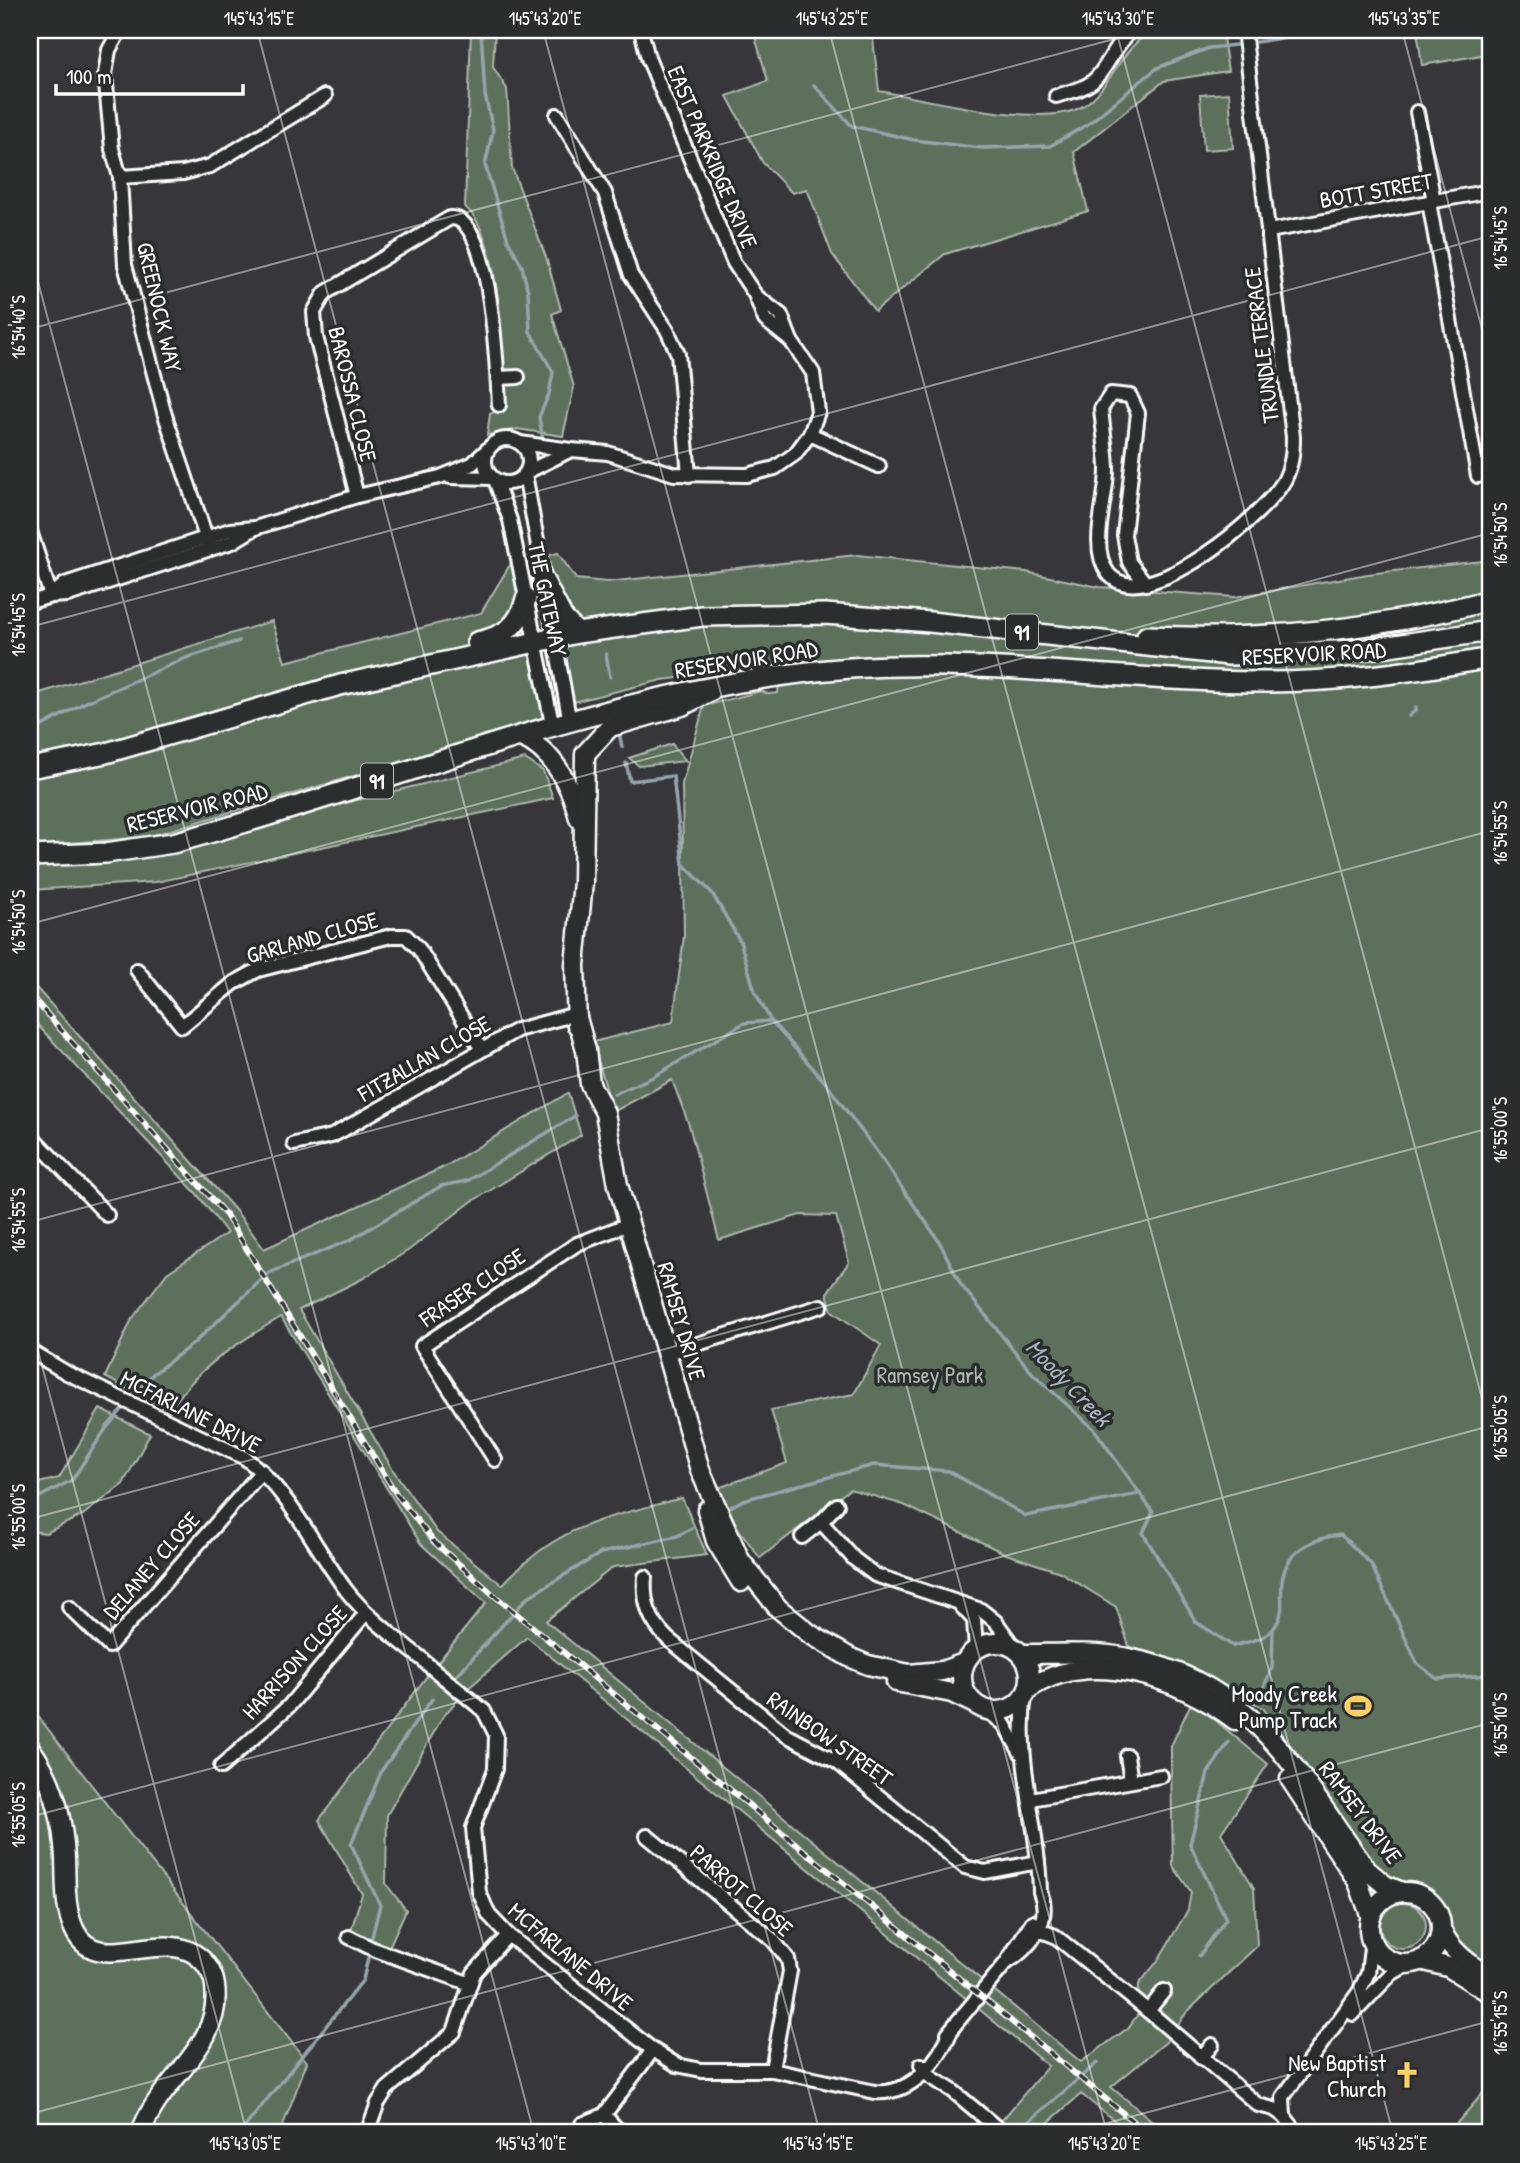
<svg xmlns="http://www.w3.org/2000/svg" width="1520" height="2163" font-family="'Patrick Hand',sans-serif">
	<rect width="100%" height="100%" fill="#37373b"/>
	<filter id="ink" filterUnits="userSpaceOnUse"><feTurbulence type="fractalNoise" baseFrequency=".0143" numOctaves="2"/><feDisplacementMap in="SourceGraphic" scale="14" xChannelSelector="R" yChannelSelector="G"/><feConvolveMatrix kernelMatrix="1 2 1 2 8 2 1 2 1" color-interpolation-filters="sRGB"/></filter>
	<g filter="url(#ink)">
		<!-- green -->
		<g fill="#5c705b" stroke="#aeb8ad" stroke-width="2">
			<path d="M471,30H495L493,67L507,89L512,168L547,260L561,310L552,314L574,387L563,436L517,429L487,435L490,414L506,406C503,360 502,236 465,207Z"/>
			<path d="M753,30H872L879,91C926,99 1033,126 1075,110C1112,95 1119,41 1158,30C1176,25 1203,30 1222,30L1228,71L1164,81L1074,152L1088,211L945,254L875,311L832,254L807,189L792,193L763,163L727,96L768,81Z"/>
			<path d="M1417,30H1490V61L1488,54L1422,65Z"/>
			<path d="M1229,93L1233,148L1204,150L1200,95Z"/>
			<path d="M558,553L576,579L607,582L857,555L1026,572L1099,587L1235,597L1368,574L1490,560V1967L1455,1942L1430,1895L1381,1876L1263,1708L1194,1669L1129,1646L1116,1607L1060,1572L1006,1554L904,1505L850,1489L760,1558L738,1528L718,1488L787,1463L771,1410L854,1394L881,1345L832,1311L827,1293L849,1262L836,1216L800,1215L719,1240L689,1125L672,1080L613,1112L593,1042L673,1022L684,936L682,784L704,706L761,691L768,694L778,693L780,665L662,680L573,702L542,557Z"/>
			<path d="M511,563L546,719L147,837L30,846V696L272,621L285,662L481,613Z"/>
			<path d="M672,744L686,761L639,766L629,758Z"/>
			<path d="M525,759L543,771L553,798L156,882L30,890V864L93,865Z"/>
			<path d="M30,981L236,1211L264,1249L446,1166L568,1093L581,1135L471,1202L409,1250L362,1279L299,1310L393,1470L437,1532L502,1585C560,1523 604,1519 682,1498L707,1555L613,1567L546,1621L1081,2062L1128,2028L1138,2014L1139,1984L1157,1962L1188,1910L1191,1892L1173,1866L1171,1764V1746L1192,1701L1268,1764L1221,1833L1254,1888L1257,1946L1186,2013L1166,2042L1111,2087L1167,2133H1130L1081,2094L1036,2133H991L1048,2066L527,1637L463,1693L442,1718L387,1815L386,1884L406,1910L386,1954L349,1937L362,1894L319,1820L433,1668L486,1603L421,1544L281,1317C239,1342 194,1369 170,1411L105,1377L132,1319L167,1273L227,1233L196,1193L30,1017Z"/>
			<path d="M100,1409L150,1434L123,1484L83,1515L46,1533L30,1531V1485L59,1478Z"/>
			<path d="M30,1706L307,2062L280,2133H41L30,2119Z"/>
			<circle cx="1403" cy="1926" r="23"/>
			<path d="M1490,2085V2133H1455L1457,2123Z"/>
		</g>
		<g fill="none" stroke-linecap="round" stroke-linejoin="round">
			<!-- stream -->
			<g stroke="#95a5ac" stroke-width="3.5">
				<path d="M481,30L485,95L493,130L485,165L508,240L522,266L528,292L530,332L553,372L549,394L539,417L543,440"/>
				<path d="M1256,42L1336,30"/>
				<path d="M814,85L852,126L914,140L981,148L1050,146L1088,124L1157,68L1209,48L1236,45"/>
				<path d="M606,654L610,677"/>
				<path d="M1409,716L1416,710V707"/>
				<path d="M30,729L42,726L84,703L186,658L239,641"/>
				<path d="M619,732L622,747"/>
				<path d="M626,763L630,781L673,776L683,864L712,893L740,941L755,992L771,1021"/>
				<path d="M614,1094L653,1077L744,1023L771,1021L825,1082L875,1149L939,1241L961,1285L1033,1374L1094,1429L1153,1512L1143,1533L1196,1622L1233,1646C1246,1642 1264,1640 1273,1629C1288,1611 1278,1595 1283,1576C1289,1548 1317,1537 1341,1535L1371,1564L1417,1663L1437,1679L1490,1675"/>
				<path d="M131,1399L153,1374L194,1343L269,1273L350,1240L441,1186L467,1181L575,1116"/>
				<path d="M30,1502L72,1480L107,1427L126,1405"/>
				<path d="M725,1510L743,1500L874,1465L949,1471L1026,1516L1138,1494"/>
				<path d="M457,1675L528,1597L601,1553L677,1536L692,1528"/>
				<path d="M1262,1691L1272,1668L1273,1630"/>
				<path d="M372,1937L380,1905L351,1844L382,1770L432,1699"/>
				<path d="M1199,1956L1226,1919L1190,1844L1208,1773L1229,1742"/>
				<path d="M1027,2123L1097,2063"/>
				<path d="M240,2133L363,1980L368,1958"/>
			</g>
			<defs>
				<g id="street">
					<path d="M120,30L109,50L105,74L112,149L120,177L125,265L164,412L210,549"/>
					<path d="M1056,96C1068,92 1082,90 1092,82C1109,68 1114,43 1133,30"/>
					<path d="M1417,112L1434,201"/>
					<path d="M557,115L605,193L631,275L667,330L678,354L689,475"/>
					<path d="M120,177L183,173L210,166L325,96"/>
					<path d="M1429,202L1478,476"/>
					<path d="M1269,231L1490,191"/>
					<path d="M756,297L765,320L791,341"/>
					<path d="M498,378L518,377"/>
					<path d="M810,434L879,466"/>
					<circle cx="507" cy="461" r="22"/>
					<path d="M520,443L571,450L527,472"/>
					<path d="M571,450L608,453L674,474L747,475L775,468L795,454L810,434L818,412L813,373L791,341L781,315L756,296L734,263L648,58L641,30"/>
					<path d="M525,474L570,723"/>
					<path d="M450,477L493,478"/>
					<path d="M495,480L510,520L553,728"/>
					<path d="M357,496L316,337L314,312L325,293L450,218C492,214 497,374 499,405"/>
					<path d="M30,531L51,596"/>
					<path d="M1146,584L1129,562L1124,535L1138,413L1130,396L1111,394L1101,409C1103,428 1106,448 1107,467C1108,498 1088,546 1108,573C1143,619 1268,513 1285,479C1292,465 1293,452 1293,437L1244,30"/>
					<path d="M51,596L65,584L230,530L255,528L357,496L440,477L472,464L489,448"/>
					<path d="M30,602L51,596L68,595L232,542L255,528"/>
					<path d="M137,970L182,1026L234,983L258,970L391,936H406L419,949L481,1048"/>
					<path d="M294,1144L332,1136L517,1030L576,1014"/>
					<path d="M30,1146L37,1142L107,1215"/>
					<path d="M30,1351L67,1373L245,1458C290,1492 313,1545 346,1590C367,1617 396,1638 422,1659"/>
					<path d="M665,1354L821,1306"/>
					<path d="M495,1460L422,1346L577,1244L629,1224"/>
					<path d="M821,1522L837,1505"/>
					<path d="M802,1537L821,1522L854,1559L875,1575L981,1610L996,1622L1014,1647"/>
					<path d="M645,1577C643,1602 649,1621 668,1639L786,1735L837,1762L965,1867L985,1872L1038,1862"/>
					<path d="M961,1606L974,1620L976,1649"/>
					<path d="M69,1607L109,1646L262,1471"/>
					<path d="M426,1663L484,1711L496,1735L495,1769L473,1828L479,1892L489,1915L508,1935L653,2050L677,2065L701,2070H772L875,2092C914,2095 939,2060 953,2027"/>
					<path d="M985,1709L1004,1724L1021,1753"/>
					<path d="M1127,1756L1131,1781"/>
					<path d="M221,1767L289,1706L366,1613"/>
					<path d="M1031,1799L1161,1776"/>
					<path d="M647,1836L773,1940L788,1959L790,1971L772,2070"/>
					<path d="M1033,1928L1055,1936L1148,2011L1164,1991"/>
					<path d="M349,1937L373,1949L468,1983"/>
					<path d="M1006,1963C1029,1949 1053,1921 1040,1892C1039,1826 1015,1761 1025,1695"/>
					<path d="M1148,2011L1258,2105L1274,2109L1284,2116"/>
					<path d="M1353,2014L1391,1974L1410,1963"/>
					<path d="M948,2033L1006,1963L1032,1922"/>
					<path d="M1201,2058L1212,2045"/>
					<path d="M921,2065L926,2074L953,2091L1003,2133"/>
					<path d="M604,2115L621,2133"/>
					<path d="M582,2124L604,2115L653,2050"/>
					<path d="M367,2133L378,2103L387,2089L454,2032L474,1973L508,1935"/>
					<path d="M1297,2133L1284,2116L1283,2097L1359,1992L1368,1973L1372,1940"/>
				</g>
				<g id="secondary">
					<path d="M521,737C553,750 571,786 579,818"/>
					<path d="M576,1014L586,1050L590,1084L605,1113L618,1185L700,1470L740,1560L778,1608L810,1634L849,1657L868,1665L909,1674L942,1671L964,1663"/>
					<path d="M577,1025L575,965L583,882L585,754L610,727L682,706L711,691"/>
					<path d="M707,1510L716,1541L741,1582"/>
					<circle cx="996" cy="1677" r="34"/>
					<path d="M1022,1654C1057,1654 1094,1651 1128,1658C1257,1683 1297,1775 1367,1870L1385,1885L1402,1892"/>
					<path d="M896,1682L952,1693L973,1703"/>
					<path d="M1028,1689C1090,1647 1180,1678 1235,1720"/>
					<path d="M30,1748C53,1779 63,1819 65,1858C66,1882 64,1909 75,1931C99,1980 167,1921 204,1962C210,1970 214,1976 215,1986C223,2048 158,2079 141,2133"/>
					<path d="M1290,1779L1358,1882L1371,1917"/>
					<circle cx="1405" cy="1928" r="36"/>
					<path d="M1441,1929C1451,1952 1470,1964 1490,1978"/>
					<path d="M1421,1960L1448,1967L1490,1993"/>
				</g>
				<g id="primary">
					<path d="M543,580L563,618L577,633"/>
					<path d="M1147,636C1263,641 1377,630 1490,600"/>
					<path d="M477,642C504,636 519,627 526,599"/>
					<path d="M30,768L106,753L340,685L577,633L702,616L825,614L930,622L1229,655L1362,650L1490,631"/>
					<path d="M30,856L106,853L173,843C397,783 617,685 851,668C986,659 1121,681 1256,682C1335,683 1412,672 1490,658"/>
				</g>
			</defs>
			<!-- street casing -->
			<use href="#street" stroke="#fff" stroke-width="18"/>
			<!-- secondary casing -->
			<use href="#secondary" stroke="#fff" stroke-width="23"/>
			<!-- primary casing -->
			<use href="#primary" stroke="#fff" stroke-width="24"/>
			<!-- street -->
			<use href="#street" stroke="#2a2d2e" stroke-width="12"/>
			<!-- secondary -->
			<use href="#secondary" stroke="#2a2d2e" stroke-width="18"/>
			<!-- primary -->
			<use href="#primary" stroke="#2a2d2e" stroke-width="19"/>
			<defs>
				<path id="rail" d="M30,995L226,1215L397,1495L434,1542L495,1596L1147,2133"/>
			</defs>
			<!-- rail casing -->
			<use href="#rail" stroke="#fff" stroke-width="6"/>
			<!-- rail -->
			<use href="#rail" stroke="#2a2d2e" stroke-width="3.5" stroke-dasharray="10" stroke-linecap="butt"/>
		</g>
	</g>
	<!-- ticks -->
	<path fill="none" stroke="#fff" stroke-width="2" stroke-opacity="0.45" d="M257,30L820,2133M543,30L1107,2133M829,30L1393,2133M1116,30L1490,1428M1402,30L1490,359M30,32L38,30M30,252L534,2133M30,329L1148,30M30,627L1490,236M30,924L1490,533M30,1222L1490,831M30,1321L247,2133M30,1519L1490,1128M30,1817L1490,1426M30,2114L1490,1723M1070,2133L1490,2021"/>
	<!-- icons -->
	<defs>
		<symbol id="stadium-bare" viewBox="-9 -9 18 18"><path d="M0-5a6.5 5 0 1 0 0 10a6.5 5 0 1 0 0-10ZM-3.5-1.8h7v3.6h-7Z" fill="#ffd166" stroke="#2a2d2e" stroke-width="2.5" paint-order="stroke"/></symbol>
		<symbol id="church-bare" viewBox="-9 -9 18 18"><path d="M-1.2-6h2.4v3.5h3.3v2.4h-3.3V6h-2.4V-.1h-3.3v-2.4h3.3Z" fill="#ffd166" stroke="#2a2d2e" stroke-width="2.5" paint-order="stroke"/></symbol>
	</defs>
	<g fill-rule="evenodd">
		<use href="#stadium-bare" x="1339" y="1687" width="38" height="38"/>
		<use href="#church-bare" x="1388" y="2056" width="38" height="38"/>
	</g>
	<g text-anchor="middle" dominant-baseline="central" stroke-width="7" stroke-linejoin="round" paint-order="stroke">
		<!-- shield labels -->
		<g fill="#2a2d2e" stroke="#bfc0c0" stroke-width="2">
			<rect x="1006" y="614.5" width="32" height="35" rx="5"/>
			<rect x="361" y="763.5" width="32" height="35" rx="5"/>
		</g>
		<g font-size="21" font-weight="bold" fill="#fff">
			<text x="1022" y="632">91</text>
			<text x="377" y="781">91</text>
		</g>
		<!-- street labels -->
		<g font-size="23" fill="#fff" stroke="#2a2d2e">
			<text transform="translate(713 157) rotate(67)">EAST PARKRIDGE DRIVE</text>
			<text transform="translate(1376 190) rotate(-10)">BOTT STREET</text>
			<text transform="translate(160 307) rotate(77)">GREENOCK WAY</text>
			<text transform="translate(1261 345) rotate(-97)">TRUNDLE TERRACE</text>
			<text transform="translate(353 394) rotate(76)">BAROSSA CLOSE</text>
			<text transform="translate(548 599) rotate(78)">THE GATEWAY</text>
			<text transform="translate(1314 653) rotate(-3)">RESERVOIR ROAD</text>
			<text transform="translate(746 659) rotate(-9)">RESERVOIR ROAD</text>
			<text transform="translate(197 807) rotate(-14)">RESERVOIR ROAD</text>
			<text transform="translate(312 937) rotate(-16)">GARLAND CLOSE</text>
			<text transform="translate(424 1058) rotate(-30)">FITZALLAN CLOSE</text>
			<text transform="translate(472 1287) rotate(-34)">FRASER CLOSE</text>
			<text transform="translate(682 1321) rotate(74)">RAMSEY DRIVE</text>
			<text transform="translate(191 1411) rotate(27)">MCFARLANE DRIVE</text>
			<text transform="translate(151 1565) rotate(-49)">DELANEY CLOSE</text>
			<text transform="translate(294 1662) rotate(-48)">HARRISON CLOSE</text>
			<text transform="translate(830 1738) rotate(35)">RAINBOW STREET</text>
			<text transform="translate(1361 1812) rotate(53)">RAMSEY DRIVE</text>
			<text transform="translate(742 1890) rotate(41)">PARROT CLOSE</text>
			<text transform="translate(571 1956) rotate(40)">MCFARLANE DRIVE</text>
		</g>
		<!-- park labels -->
		<g font-size="23" fill="#aeb8ad" stroke="#2a2d2e">
			<text x="930" y="1374">Ramsey Park</text>
		</g>
		<!-- poi labels -->
		<g font-size="23" fill="#fff" stroke="#2a2d2e" text-anchor="end">
			<text x="1337" y="1693">Moody Creek<tspan x="1337" dy="26">Pump Track</tspan></text>
			<text x="1386" y="2062">New Baptist<tspan x="1386" dy="26">Church</tspan></text>
		</g>
		<!-- water labels -->
		<g font-size="24" font-style="italic" fill="#a7b4ba" stroke="#2a2d2e">
			<text transform="translate(1069 1382) rotate(46)">Moody Creek</text>
		</g>
	</g>
	<!-- margin -->
	<rect width="1520" height="2163" fill="none" stroke="#2a2d2e" stroke-width="77"/>
	<!-- scale -->
	<path d="M56 84v10h187v-10" fill="none" stroke="#ffffff" stroke-width="3.5"/>
	<text x="66" y="84" font-size="21" fill="#ffffff" stroke="#2a2d2e" stroke-width="5" paint-order="stroke">100 m</text>
	<rect x="38" y="38" width="1444" height="2086" fill="none" stroke="#fff" stroke-width="2.5"/>
	<g font-size="18" text-anchor="middle" fill="#fff">
		<text x="259" y="25">145°43'15"E</text>
		<text x="545" y="25">145°43'20"E</text>
		<text x="832" y="25">145°43'25"E</text>
		<text x="1118" y="25">145°43'30"E</text>
		<text x="1404" y="25">145°43'35"E</text>
		<text transform="translate(1501 238) rotate(-90)" y="6">16°54'45"S</text>
		<text transform="translate(19 327) rotate(-90)" y="6">16°54'40"S</text>
		<text transform="translate(1501 535) rotate(-90)" y="6">16°54'50"S</text>
		<text transform="translate(19 625) rotate(-90)" y="6">16°54'45"S</text>
		<text transform="translate(1501 833) rotate(-90)" y="6">16°54'55"S</text>
		<text transform="translate(19 922) rotate(-90)" y="6">16°54'50"S</text>
		<text transform="translate(1501 1130) rotate(-90)" y="6">16°55'00"S</text>
		<text transform="translate(19 1220) rotate(-90)" y="6">16°54'55"S</text>
		<text transform="translate(1501 1428) rotate(-90)" y="6">16°55'05"S</text>
		<text transform="translate(19 1517) rotate(-90)" y="6">16°55'00"S</text>
		<text transform="translate(1501 1725) rotate(-90)" y="6">16°55'10"S</text>
		<text transform="translate(19 1815) rotate(-90)" y="6">16°55'05"S</text>
		<text transform="translate(1501 2023) rotate(-90)" y="6">16°55'15"S</text>
		<text x="245" y="2150">145°43'05"E</text>
		<text x="531" y="2150">145°43'10"E</text>
		<text x="818" y="2150">145°43'15"E</text>
		<text x="1104" y="2150">145°43'20"E</text>
		<text x="1391" y="2150">145°43'25"E</text>
	</g>
</svg>
